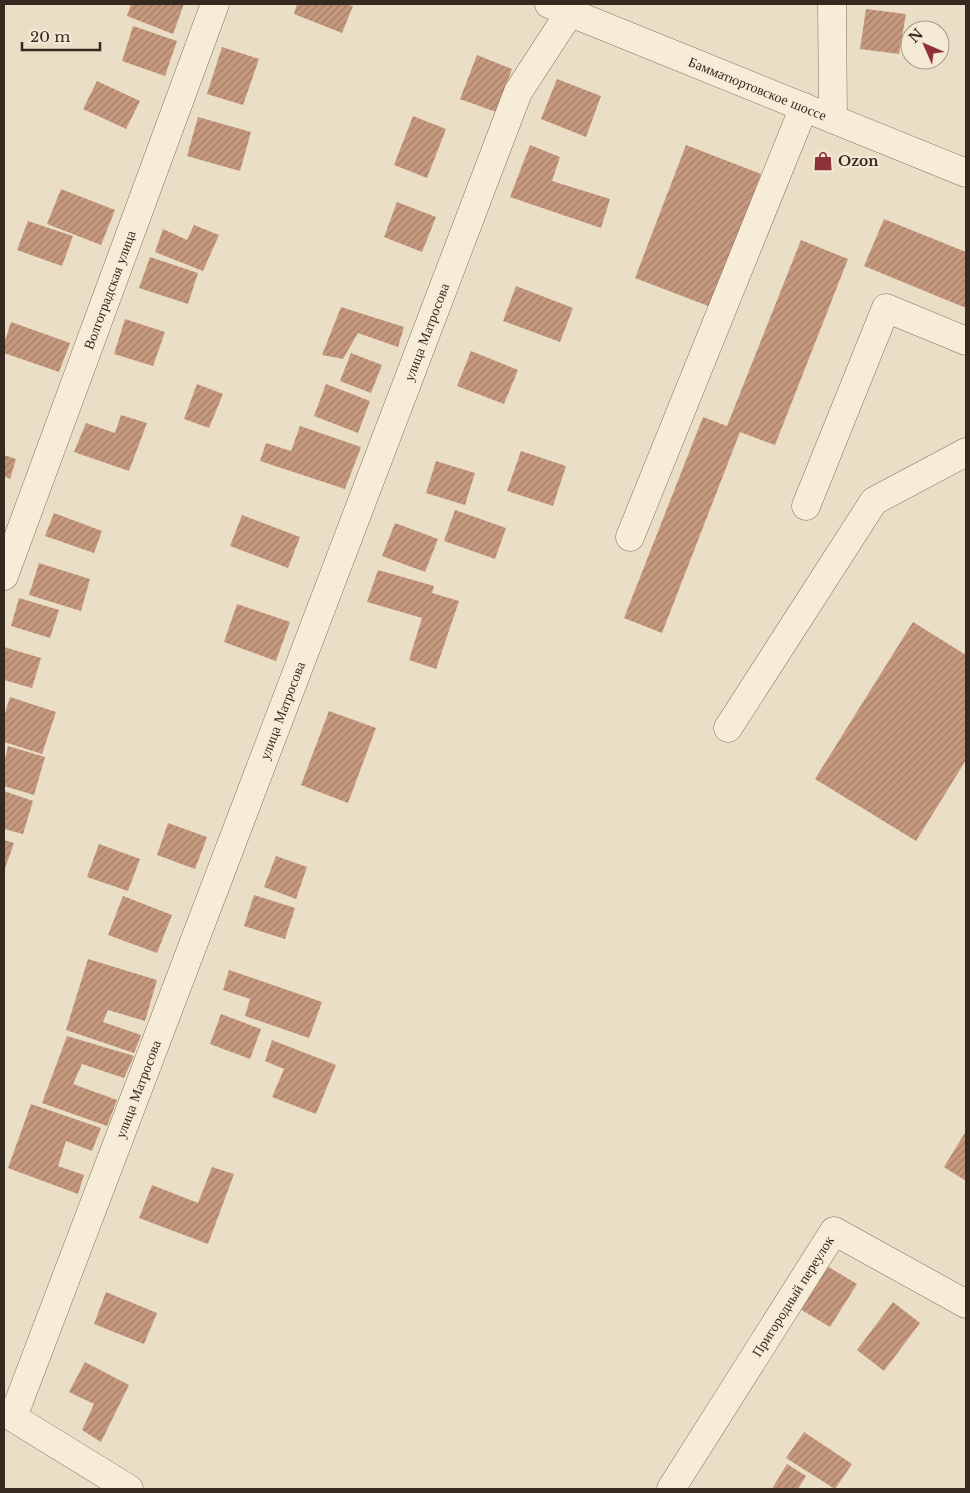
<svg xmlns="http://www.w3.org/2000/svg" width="970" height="1493" font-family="'Libre Baskerville',serif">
	<defs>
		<pattern id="building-hatch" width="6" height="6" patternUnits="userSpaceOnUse" patternTransform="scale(1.25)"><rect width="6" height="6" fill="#c6997f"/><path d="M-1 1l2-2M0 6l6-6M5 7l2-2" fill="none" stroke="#a27d68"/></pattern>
	</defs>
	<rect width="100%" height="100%" fill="#ebdec6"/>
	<!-- building -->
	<g fill="url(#building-hatch)">
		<path d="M131,4H184L173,34L127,16Z"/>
		<path d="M297,4H346L353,6L342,33L294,14Z"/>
		<path d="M866,9L906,14L899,54L860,49Z"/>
		<path d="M133,26L177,41L165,76L122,61Z"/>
		<path d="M222,47L259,59L243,105L207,94Z"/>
		<path d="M477,55L512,69L496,112L460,99Z"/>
		<path d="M557,79L601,96L586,137L541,119Z"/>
		<path d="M97,81L140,101L126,129L83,109Z"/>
		<path d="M413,116L446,129L427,178L394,165Z"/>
		<path d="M198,117L251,132L240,171L187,156Z"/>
		<path d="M530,145L560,157L552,181L610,199L601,228L510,197Z"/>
		<path d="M686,145L761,174L711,307L635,278Z"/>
		<path d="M61,189L115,210L101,245L47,224Z"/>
		<path d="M397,202L436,217L422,252L384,237Z"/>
		<path d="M884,219L966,252V308L864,266Z"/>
		<path d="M28,221L73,236L62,266L17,250Z"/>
		<path d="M194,225L219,235L203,271L155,252L163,229L187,240Z"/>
		<path d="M801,240L848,259L775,445L740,432L662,633L624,618L703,417L727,426Z"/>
		<path d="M150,257L198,273L188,304L139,288Z"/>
		<path d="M516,286L573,308L560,342L503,321Z"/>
		<path d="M341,307L404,327L398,347L358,333L343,359L322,355Z"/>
		<path d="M125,319L165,332L153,366L114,354Z"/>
		<path d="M11,322L70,343L59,372L4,353V344Z"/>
		<path d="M471,351L518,370L504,404L457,386Z"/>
		<path d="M351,353L382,365L371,393L340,381Z"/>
		<path d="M197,384L223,394L209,428L184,419Z"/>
		<path d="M326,384L370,401L358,433L314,416Z"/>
		<path d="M121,415L147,423L129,471L74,452L86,423L115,433Z"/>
		<path d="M300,426L361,447L345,489L260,461L266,443L291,451Z"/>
		<path d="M521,451L566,466L553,506L507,491Z"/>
		<path d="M4,455L16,459L10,479L4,476Z"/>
		<path d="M436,461L475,473L465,505L426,493Z"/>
		<path d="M455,510L506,528L495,559L444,541Z"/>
		<path d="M54,513L102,531L94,553L45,536Z"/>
		<path d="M242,515L300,537L288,568L230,546Z"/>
		<path d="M395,523L438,539L425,572L382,556Z"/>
		<path d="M39,563L90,579L81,611L29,595Z"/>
		<path d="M378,570L434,586L432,593L459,601L436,669L409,660L422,618L367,602Z"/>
		<path d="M19,598L59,610L50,638L11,626Z"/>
		<path d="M237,604L290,622L276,661L224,642Z"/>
		<path d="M913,622L966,655V760L916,841L815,779Z"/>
		<path d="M4,647L41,658L32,688L4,680Z"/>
		<path d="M10,697L56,712L42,754L4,742V716Z"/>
		<path d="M329,711L376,728L348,803L301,785Z"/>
		<path d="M8,746L45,757L34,795L4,786V763Z"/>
		<path d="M4,791L33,801L23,834L4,829Z"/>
		<path d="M168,823L207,837L195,869L157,855Z"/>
		<path d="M4,840L14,843L4,871Z"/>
		<path d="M99,844L140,859L128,891L87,877Z"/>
		<path d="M276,856L307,867L296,899L264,887Z"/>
		<path d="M254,895L295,908L285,939L244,926Z"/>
		<path d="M123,896L172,915L157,953L108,935Z"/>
		<path d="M88,959L157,980L145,1021L108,1010L103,1022L141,1035L134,1053L66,1030Z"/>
		<path d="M229,970L322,1002L309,1038L245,1016L250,999L223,990Z"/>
		<path d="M221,1014L261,1029L250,1059L210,1044Z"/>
		<path d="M67,1036L134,1056L124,1078L82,1064L73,1084L117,1100L107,1126L42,1103Z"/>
		<path d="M272,1040L336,1065L316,1114L272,1097L284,1069L265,1061Z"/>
		<path d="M31,1104L101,1128L92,1151L66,1141L58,1166L84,1175L78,1194L8,1168Z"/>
		<path d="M966,1131V1181L944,1167Z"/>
		<path d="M212,1167L234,1174L208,1244L139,1218L152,1185L198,1203Z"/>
		<path d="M822,1263L857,1284L830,1327L795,1306Z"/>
		<path d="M106,1292L157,1313L144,1344L94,1324Z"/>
		<path d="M893,1302L920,1323L884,1371L857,1350Z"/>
		<path d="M85,1362L129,1385L101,1442L82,1430L94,1404L69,1392Z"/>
		<path d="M804,1432L852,1464L835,1489L786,1458Z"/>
		<path d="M787,1464L806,1476L798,1489H772Z"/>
	</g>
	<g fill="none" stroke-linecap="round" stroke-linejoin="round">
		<defs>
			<g id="minor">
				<path id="s1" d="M549,4L966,173"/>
				<path d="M832,4L833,119"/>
				<path d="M806,506L886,308L966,341"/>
				<path d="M630,537L804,107"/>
				<path id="s2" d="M4,576L215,4"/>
				<path d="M728,728L874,501L966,452"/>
				<path d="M4,1412L129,1489"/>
				<path id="s3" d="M13,1417L518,92L570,12V4"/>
				<path id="s4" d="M671,1489L834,1231L966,1304"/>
			</g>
		</defs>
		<!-- minor casing -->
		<use href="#minor" stroke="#84705d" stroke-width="29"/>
		<!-- minor -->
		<use href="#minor" stroke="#f6ecd8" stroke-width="28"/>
	</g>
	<!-- icons -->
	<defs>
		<symbol id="shop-bare" viewBox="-9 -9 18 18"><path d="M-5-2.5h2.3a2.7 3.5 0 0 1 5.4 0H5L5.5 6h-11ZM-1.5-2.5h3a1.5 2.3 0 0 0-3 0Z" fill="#8f3237" stroke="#f3e9d5" stroke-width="2.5" paint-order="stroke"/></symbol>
	</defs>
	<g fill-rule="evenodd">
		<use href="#shop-bare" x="809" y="147" width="28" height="28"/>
	</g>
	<g text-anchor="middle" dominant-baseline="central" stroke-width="4.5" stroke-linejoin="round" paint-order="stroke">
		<!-- street labels -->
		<g font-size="14" fill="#362920" stroke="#f3e9d5">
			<text stroke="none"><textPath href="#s1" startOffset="225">Бамматюртовское шоссе</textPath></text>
			<text stroke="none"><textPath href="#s2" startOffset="305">Волгоградская улица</textPath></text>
			<text stroke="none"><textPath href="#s3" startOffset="1161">улица Матросова</textPath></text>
			<text stroke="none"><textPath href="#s3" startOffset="756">улица Матросова</textPath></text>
			<text stroke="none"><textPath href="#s3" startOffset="351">улица Матросова</textPath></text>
			<text stroke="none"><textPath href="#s4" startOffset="228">Пригородный переулок</textPath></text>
		</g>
		<!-- poi labels -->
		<g font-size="14" font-weight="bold" fill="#362920" stroke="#f3e9d5" text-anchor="start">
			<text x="838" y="161">Ozon</text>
		</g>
	</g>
	<!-- border -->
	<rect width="970" height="1493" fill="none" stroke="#362920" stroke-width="10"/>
	<!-- north arrow -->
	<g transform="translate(925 45) rotate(315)"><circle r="24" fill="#f3e9d5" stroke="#a79c8d"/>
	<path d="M0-4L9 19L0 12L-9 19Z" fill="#8f3237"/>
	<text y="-8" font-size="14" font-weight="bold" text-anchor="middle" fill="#362920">N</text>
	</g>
	<!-- scale -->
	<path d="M22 42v8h78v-8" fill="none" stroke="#362920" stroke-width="2.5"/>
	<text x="30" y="42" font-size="15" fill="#362920" stroke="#f3e9d5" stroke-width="4" paint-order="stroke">20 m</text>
</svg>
